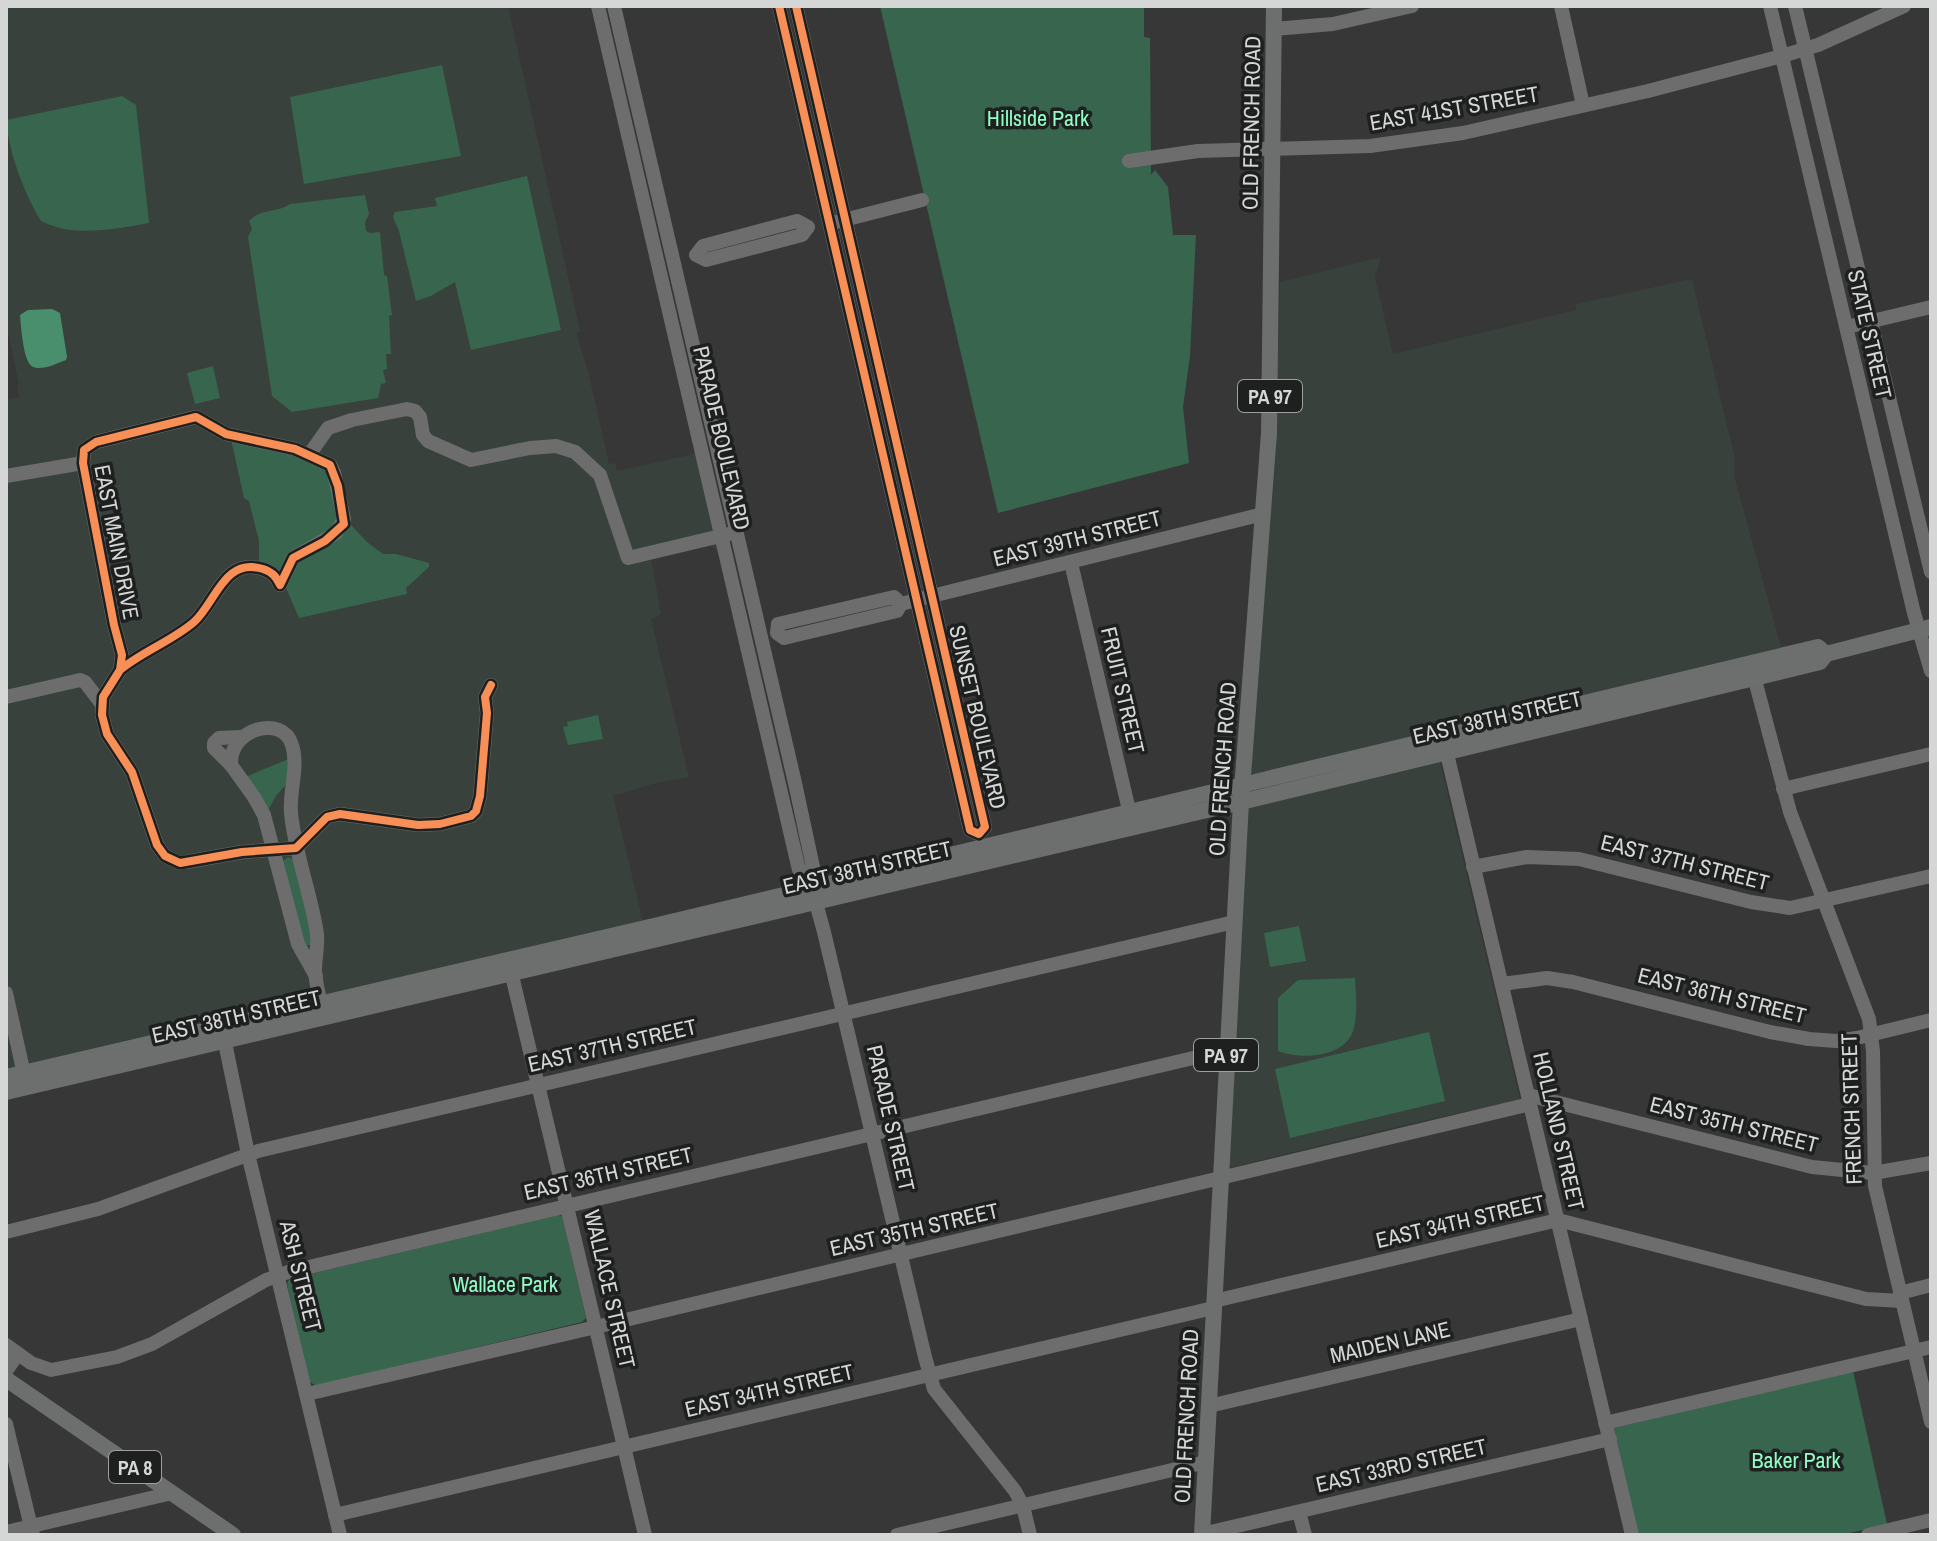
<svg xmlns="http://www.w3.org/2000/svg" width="1937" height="1541" font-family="'Archivo Narrow',sans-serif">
	<rect width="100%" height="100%" fill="#373737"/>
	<!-- built -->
	<g fill="#39413c">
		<path d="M6,6H508L580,331L576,333L588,371L609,464L615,463L617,471L699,453L722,557L716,549L709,545L651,559L661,614L651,619L689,777L656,783L613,796L643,922L6,1070V400L19,397L17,385H19L6,323Z"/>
		<path d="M1381,257L1375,277L1393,354L1576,310V304L1692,279L1735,459L1734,475L1782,651L1253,776L1249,771L1275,468L1280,282Z"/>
		<path d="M1440,762L1520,1100L1404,1125L1232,1167L1229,1166L1246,807Z"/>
	</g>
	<!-- green -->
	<g fill="#38654e">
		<path d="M880,6H1144V37L1150,38L1151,175L1155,170L1168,187L1173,235H1196L1190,356L1183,407L1189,463L998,513Z"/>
		<path d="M442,65L461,156L304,184L290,97Z"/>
		<path d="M122,96L136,105L149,223C115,229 73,238 41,221C24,193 9,153 6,120Z"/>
		<path d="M527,176L561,330L471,350L455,282L431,296L416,301L399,231L393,217L395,212L437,206L435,198Z"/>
		<path d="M365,195L369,214L365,222L366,231L370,233L380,232L384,275L387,276L392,315L389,316L391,354H386L387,369L383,370L386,383L381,384L378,398L292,412L272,396L248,237L252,229L249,221C263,207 275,214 290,204Z"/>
		<path d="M213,366L220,398L195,404L187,373Z"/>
		<path d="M231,439L312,459L321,466L329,476L338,517L351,525L367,542L383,554H396L429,563V567L406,588L407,594L299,618L280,574L259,562V541L249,501L244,498Z"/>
		<path d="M598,715L603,739L568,745L563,727L568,726L567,722Z"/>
		<path d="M291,758L289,781L276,796L267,812L245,777Z"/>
		<path d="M288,857L295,860L313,944L305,946L283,861Z"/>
		<path d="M1299,926L1306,961L1270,967L1264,933Z"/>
		<path d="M1355,978C1356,996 1358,1014 1353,1031C1344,1058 1300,1060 1278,1051V998L1298,980Z"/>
		<path d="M1429,1032L1445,1101L1290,1138L1275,1069Z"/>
		<path d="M559,1215L562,1216L586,1318L582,1322L316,1386L309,1381L287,1284L289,1279Z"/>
		<path d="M1853,1371L1887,1524L1841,1535H1638L1614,1428Z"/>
	</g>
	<!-- water -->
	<path fill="#498f6d" d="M52,309L60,313L67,357L66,360C58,363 42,371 33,367C23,363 21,325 20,315L28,310Z"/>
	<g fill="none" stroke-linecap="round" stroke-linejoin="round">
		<!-- minor -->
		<g stroke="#6d6d6d" stroke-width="14">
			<path d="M598,6L799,870L808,874"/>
			<path d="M614,6L795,783L813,867L808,874L824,932L925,1357L934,1389L1015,1491L1023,1506L1030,1535"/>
			<path d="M779,6L970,830L979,834L985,827L796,6"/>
			<path d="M1561,6L1583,105"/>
			<path d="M1770,6L1914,613L1931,671"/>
			<path d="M1795,6L1931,572"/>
			<path d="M1274,29L1333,24L1412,6"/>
			<path d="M1129,161L1198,151L1370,146L1463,133L1648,91L1782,56L1818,45L1904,6"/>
			<path d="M797,221L808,227L802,235L706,260L696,255L703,246Z"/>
			<path d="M836,222L922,200"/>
			<path d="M1847,327L1931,307"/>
			<path d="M309,455L328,428L352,420L407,409L415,411L420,417L423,435L428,441L471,460L530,448L556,446L575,452L600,475L628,558L729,534"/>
			<path d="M6,476L83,463"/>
			<path d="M1071,563L1132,823"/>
			<path d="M901,604L894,597L778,624L777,633L784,638L897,611L901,604L940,594L1263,514"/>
			<path d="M1752,669L1790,812L1869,1019L1873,1051L1875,1186L1931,1422"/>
			<path d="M120,670C143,651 172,641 194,622C216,602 224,557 263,569C272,572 276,576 280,585L293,558L336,533L344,519L334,473L330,465L295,449L226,434L196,417L96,442L84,450L83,463L114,625L122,655L120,670L103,697L102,715L107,734L132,772L157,845L165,856L180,863"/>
			<path d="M6,697L80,680L85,682L101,703"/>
			<path d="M1444,741L1632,1535"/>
			<path d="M231,765L214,748V743L219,738L241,737"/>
			<path d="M1783,789L1931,754"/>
			<path d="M186,862L242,852L296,848L327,817L340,814L418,825L440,824L471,816L476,811L480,796L487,713L485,697L491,685"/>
			<path d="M1473,867L1527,857L1579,859L1751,902L1790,908L1931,876"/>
			<path d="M509,963L645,1535"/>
			<path d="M316,976L298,944L264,815L254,797L231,765C229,728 283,714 292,745C299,767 289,791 291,813C295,855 311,893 317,934C318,946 315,959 315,971C316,985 320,1000 323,1013"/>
			<path d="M1502,984L1547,978L1573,982L1770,1032L1809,1039L1836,1041L1857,1038L1931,1020"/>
			<path d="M6,993L26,1083"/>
			<path d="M223,1033L248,1154L340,1535"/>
			<path d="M1528,1095L1812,1167L1873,1173L1931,1163"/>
			<path d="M6,1232L98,1209L258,1151L1234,922"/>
			<path d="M1900,1293L1931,1285"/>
			<path d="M1214,1301L1558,1220L1866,1299L1902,1301"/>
			<path d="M6,1345L31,1363L51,1370L117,1357L152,1344L266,1280L288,1272L1227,1050"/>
			<path d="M6,1371L18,1354"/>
			<path d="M307,1394L596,1327L1530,1104"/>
			<path d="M1209,1406L1581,1319"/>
			<path d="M1605,1423L1931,1347"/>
			<path d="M6,1424L33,1535"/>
			<path d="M1299,1512L1305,1535"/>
			<path d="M335,1515L1213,1308"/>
			<path d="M6,1532L172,1493"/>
			<path d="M1202,1534L1610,1439"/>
			<path d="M897,1535L1206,1462"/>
			<path d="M1868,1535L1931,1520"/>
		</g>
		<!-- major -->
		<g stroke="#6d6e6e" stroke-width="16">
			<path d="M1826,654L1931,627"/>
			<path d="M6,1077L654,926L1818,647L1826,654L1820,662L1241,802L6,1092"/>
			<path d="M6,1379L233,1535"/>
			<path d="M1202,1535L1241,802L1269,433L1274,6"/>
		</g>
		<defs>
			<g id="cycleway">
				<path d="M779,6L970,830L979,834L985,827L796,6"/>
				<path d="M120,670C143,651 172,641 194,622C216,602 224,557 263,569C272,572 276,576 280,585L293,558L325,541L344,524L338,486L330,465L295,449L226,434L196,417L96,442L84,450L83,463L114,625L122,655L120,670L103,697L102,715L107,734L132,772L157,845L165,856L180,863L242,852L296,848L327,817L340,814L418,825L440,824L471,816L476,811L480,796L487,713L485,697L491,685"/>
			</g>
		</defs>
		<!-- cycleway casing -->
		<use href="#cycleway" stroke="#1e1f1f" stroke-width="13"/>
		<!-- cycleway -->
		<use href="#cycleway" stroke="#f78f57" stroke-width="8"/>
	</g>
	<g text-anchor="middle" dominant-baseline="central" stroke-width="7" stroke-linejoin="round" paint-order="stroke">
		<!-- shield labels -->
		<g fill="#1e1f1f" stroke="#9ea09f" stroke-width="2">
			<rect x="1238" y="380" width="64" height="32" rx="6"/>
			<rect x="1194" y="1039" width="64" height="32" rx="6"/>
			<rect x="109" y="1451" width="52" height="32" rx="6"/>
		</g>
		<g font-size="20" font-weight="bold" fill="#d5d7d6">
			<text x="1270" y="396">PA 97</text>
			<text x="1226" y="1055">PA 97</text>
			<text x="135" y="1467">PA 8</text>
		</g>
		<!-- street labels -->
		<g font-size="22" fill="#d5d7d6" stroke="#1e1f1f">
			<text transform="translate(1454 108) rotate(-10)">EAST 41ST STREET</text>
			<text transform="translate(1251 123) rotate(-89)">OLD FRENCH ROAD</text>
			<text transform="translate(1870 334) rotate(77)">STATE STREET</text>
			<text transform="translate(722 438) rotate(77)">PARADE BOULEVARD</text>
			<text transform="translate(1077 538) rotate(-14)">EAST 39TH STREET</text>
			<text transform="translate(117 542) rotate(79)">EAST MAIN DRIVE</text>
			<text transform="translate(1123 690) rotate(77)">FRUIT STREET</text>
			<text transform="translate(978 717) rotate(77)">SUNSET BOULEVARD</text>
			<text transform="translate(1497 717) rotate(-13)">EAST 38TH STREET</text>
			<text transform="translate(1222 769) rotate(-86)">OLD FRENCH ROAD</text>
			<text transform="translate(1685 862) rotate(14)">EAST 37TH STREET</text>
			<text transform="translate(867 867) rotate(-13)">EAST 38TH STREET</text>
			<text transform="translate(1722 995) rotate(14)">EAST 36TH STREET</text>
			<text transform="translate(236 1016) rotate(-13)">EAST 38TH STREET</text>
			<text transform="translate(612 1045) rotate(-13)">EAST 37TH STREET</text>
			<text transform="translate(1851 1109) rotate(-92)">FRENCH STREET</text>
			<text transform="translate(891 1118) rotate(77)">PARADE STREET</text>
			<text transform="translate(1734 1124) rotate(14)">EAST 35TH STREET</text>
			<text transform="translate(1559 1131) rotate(77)">HOLLAND STREET</text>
			<text transform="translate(608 1173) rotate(-13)">EAST 36TH STREET</text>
			<text transform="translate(1460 1221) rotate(-13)">EAST 34TH STREET</text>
			<text transform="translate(914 1229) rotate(-13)">EAST 35TH STREET</text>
			<text transform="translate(301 1276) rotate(76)">ASH STREET</text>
			<text transform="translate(610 1289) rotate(77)">WALLACE STREET</text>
			<text transform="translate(1390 1342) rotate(-13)">MAIDEN LANE</text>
			<text transform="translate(769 1390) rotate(-13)">EAST 34TH STREET</text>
			<text transform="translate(1186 1416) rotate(-87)">OLD FRENCH ROAD</text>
			<text transform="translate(1401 1465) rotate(-13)">EAST 33RD STREET</text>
		</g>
		<!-- park labels -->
		<g font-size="22" fill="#91fdc5" stroke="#1e1f1f">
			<text x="1038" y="118">Hillside Park</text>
			<text x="505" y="1284">Wallace Park</text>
			<text x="1796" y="1460">Baker Park</text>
		</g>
	</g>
	<!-- border -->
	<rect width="1937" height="1541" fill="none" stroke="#d5d7d6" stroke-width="16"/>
</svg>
